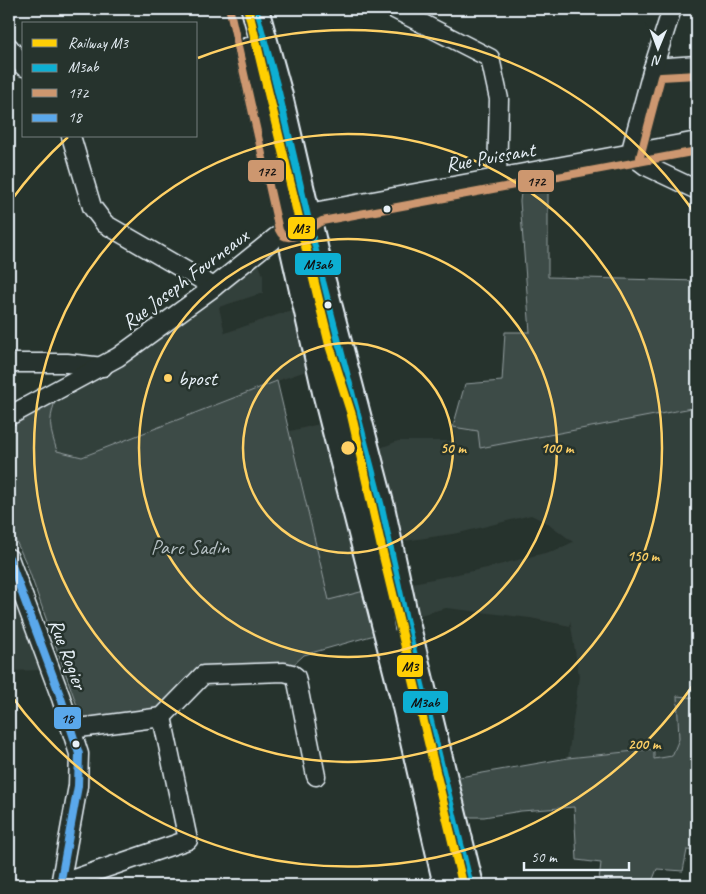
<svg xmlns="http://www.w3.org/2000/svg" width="706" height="894" font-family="Caveat,sans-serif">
	<rect width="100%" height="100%" fill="#26332d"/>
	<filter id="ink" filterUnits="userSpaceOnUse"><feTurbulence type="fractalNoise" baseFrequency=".02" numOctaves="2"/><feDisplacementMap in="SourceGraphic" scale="10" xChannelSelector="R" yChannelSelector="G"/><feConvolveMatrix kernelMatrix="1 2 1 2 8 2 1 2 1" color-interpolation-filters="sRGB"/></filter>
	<g filter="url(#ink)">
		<!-- built -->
		<g fill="#333f3a">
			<path d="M259,264L263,275V293L219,307L225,333L280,314L299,310L315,368L277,381L82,457L57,452L51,434L49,419L55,401L119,364Z"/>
			<path d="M697,402V755L654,759L656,749L568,758L579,676L570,620V626L530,618L446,608L405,619L398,586L487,568L556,550L573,542L549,524L531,515L459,533L398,542L375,450L398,441H455L453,427L478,431L480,448Z"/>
			<path d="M328,422L368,590L329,600L290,431Z"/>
			<path d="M9,592L42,670L9,671Z"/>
		</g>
		<!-- green -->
		<g fill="#3e4b47" stroke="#939ea0">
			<path d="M548,188V277L697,281V407L480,448L478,431L453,427L465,384L502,381L505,332H530L520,201L521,193Z"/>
			<path d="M277,381L329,600L368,590L378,634L304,655L290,668L198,670L161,710L88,719L81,717L27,565L9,526V426L55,401C48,424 50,429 57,451L82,457Z"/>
			<path d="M677,696L697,698V851L687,850L683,871L657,869L651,884L599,880L601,863L577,860L574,807L521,811L484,817H461L454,778L568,758L654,749V759L672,756L679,739Z"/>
		</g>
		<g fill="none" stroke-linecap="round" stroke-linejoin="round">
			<defs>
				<g id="street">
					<path d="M394,9L490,58L499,99L497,178"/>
					<path d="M9,47L24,67"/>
					<path d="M653,68L697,65"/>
					<path d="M71,136L92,207L105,224L214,287"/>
					<path d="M630,154L653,68L672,9"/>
					<path d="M630,154L646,166L697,190"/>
					<path d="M9,363H67L103,367"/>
					<path d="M9,416L118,357L210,290L276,237L319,211L697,141"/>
					<path d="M9,558L61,698L79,754L78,786L60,885"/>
					<path d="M72,729L162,717L203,675L284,672L292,674L296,677L316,776"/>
					<path d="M62,883L188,840L162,717"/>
				</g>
				<g id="primary">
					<path d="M255,9L278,92L322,281L381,507L405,619L470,885"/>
					<path d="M249,51L326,392L404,698L447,885"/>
				</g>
			</defs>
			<!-- street casing -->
			<use href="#street" stroke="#e8f1f8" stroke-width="21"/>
			<!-- primary casing -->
			<use href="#primary" stroke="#e8f1f8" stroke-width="30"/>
			<!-- street -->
			<use href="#street" stroke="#26332d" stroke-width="18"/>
			<!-- primary -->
			<use href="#primary" stroke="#26332d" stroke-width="26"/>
			<!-- tram -->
			<path stroke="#e8f1f8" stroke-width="1" d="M384,557L395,631"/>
			<defs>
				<path id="bus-1" d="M255,9L278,92L322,281L381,507L405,619L470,885"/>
				<g id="bus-2">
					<path d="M230,11L279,230C287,248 311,227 322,221L697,151"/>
					<path d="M640,157L661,77L697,75"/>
				</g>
				<path id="bus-3" d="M9,558L61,698L79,754L78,786L60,885"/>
			</defs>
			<!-- bus-1 casing -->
			<use href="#bus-1" stroke="#26332d" stroke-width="11"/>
			<!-- bus-2 casing -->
			<use href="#bus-2" stroke="#26332d" stroke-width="11"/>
			<!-- bus-3 casing -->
			<use href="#bus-3" stroke="#26332d" stroke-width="11"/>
			<!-- bus-1 -->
			<use href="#bus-1" stroke="#0dafd3" stroke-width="8"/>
			<!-- bus-2 -->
			<use href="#bus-2" stroke="#cd976f" stroke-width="8"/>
			<!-- bus-3 -->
			<use href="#bus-3" stroke="#5aa8eb" stroke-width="8"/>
			<defs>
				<path id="rail-1" d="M248,9L330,347L351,413L382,550L463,885"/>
			</defs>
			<!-- rail-1 casing -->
			<use href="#rail-1" stroke="#26332d" stroke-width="12"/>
			<!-- rail-1 -->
			<use href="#rail-1" stroke="#ffcf06" stroke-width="9"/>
		</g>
	</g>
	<!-- distance rings -->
	<g fill="none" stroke="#ffd166" stroke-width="2.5">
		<circle cx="348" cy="448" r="105"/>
		<circle cx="348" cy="448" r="209"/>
		<circle cx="348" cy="448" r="314"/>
		<path d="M697 679A418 418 0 0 1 10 694M10 202A418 418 0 0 1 68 137M198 58A418 418 0 0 1 697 217"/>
	</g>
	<!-- markers -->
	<g fill="#e8f1f8" stroke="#26332d" stroke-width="2">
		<circle cx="387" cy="209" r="4.5"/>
		<circle cx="328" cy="305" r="4.5"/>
		<circle cx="76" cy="744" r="4.5"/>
	</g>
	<circle fill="#ffd166" stroke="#26332d" stroke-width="2" cx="168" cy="378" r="5"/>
	<g text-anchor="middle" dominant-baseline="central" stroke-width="5" stroke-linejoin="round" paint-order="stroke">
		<!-- street labels -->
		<g font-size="21" fill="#e8f1f8" stroke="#26332d">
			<text transform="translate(490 157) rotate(-10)">Rue Puissant</text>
			<text transform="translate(185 279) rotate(-37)">Rue Joseph Fourneaux</text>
			<text transform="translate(68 654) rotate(69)">Rue Rogier</text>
		</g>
		<!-- poi labels -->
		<g font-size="21" fill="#e8f1f8" stroke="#26332d" text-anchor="start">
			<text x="178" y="378">bpost</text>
		</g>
		<!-- park labels -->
		<g font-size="21" fill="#b5bfc3" stroke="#26332d">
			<text x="190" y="547">Parc Sadin</text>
		</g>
	</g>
	<circle cx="348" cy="448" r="8" fill="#ffd166" stroke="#26332d" stroke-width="2.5"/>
	<g font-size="15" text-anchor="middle" font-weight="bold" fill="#ffd166" stroke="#26332d" stroke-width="5" stroke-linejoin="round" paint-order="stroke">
		<text x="453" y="453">50 m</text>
		<text x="557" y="453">100 m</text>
		<text x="643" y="561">150 m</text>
		<text x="644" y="749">200 m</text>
	</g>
	<g stroke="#26332d" stroke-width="2">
		<rect x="247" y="159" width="38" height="24" rx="5" fill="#cd976f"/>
		<rect x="517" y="169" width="38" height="24" rx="5" fill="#cd976f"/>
		<rect x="287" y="216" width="29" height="24" rx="5" fill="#ffcf06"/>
		<rect x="294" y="252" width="48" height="24" rx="5" fill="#0dafd3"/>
		<rect x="396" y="654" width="28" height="24" rx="5" fill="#ffcf06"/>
		<rect x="402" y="690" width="47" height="24" rx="5" fill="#0dafd3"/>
		<rect x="53" y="706" width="29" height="24" rx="5" fill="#5aa8eb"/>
	</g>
	<g font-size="14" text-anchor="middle" font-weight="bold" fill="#111">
		<text x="266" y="176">172</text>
		<text x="536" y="186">172</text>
		<text x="301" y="233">M3</text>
		<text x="318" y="269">M3ab</text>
		<text x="410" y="671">M3</text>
		<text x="425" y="707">M3ab</text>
		<text x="67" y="723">18</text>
	</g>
	<!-- margin -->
	<rect width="706" height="894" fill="none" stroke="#26332d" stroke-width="30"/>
	<rect x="15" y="15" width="676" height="864" fill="none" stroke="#e8f1f8" stroke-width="2" filter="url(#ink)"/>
	<!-- legend -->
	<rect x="22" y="22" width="175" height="115" fill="#26332d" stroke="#747f7e"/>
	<rect x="32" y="39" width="25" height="8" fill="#ffcf06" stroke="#747f7e"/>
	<text x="68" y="48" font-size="15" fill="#e8f1f8">Railway M3</text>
	<rect x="32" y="64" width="25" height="8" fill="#0dafd3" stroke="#747f7e"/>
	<text x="68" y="72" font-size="15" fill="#e8f1f8">M3ab</text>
	<rect x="32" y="89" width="25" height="8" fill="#cd976f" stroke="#747f7e"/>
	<text x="68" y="98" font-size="15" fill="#e8f1f8">172</text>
	<rect x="32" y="114" width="25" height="8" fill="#5aa8eb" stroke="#747f7e"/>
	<text x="68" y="122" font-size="15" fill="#e8f1f8">18</text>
	<!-- north arrow -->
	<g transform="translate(658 48) rotate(181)" stroke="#26332d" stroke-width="4" paint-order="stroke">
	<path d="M0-4L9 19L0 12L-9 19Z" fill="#e8f1f8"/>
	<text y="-8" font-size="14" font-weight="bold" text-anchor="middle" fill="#e8f1f8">N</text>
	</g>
	<!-- scale -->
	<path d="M524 862v8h105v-8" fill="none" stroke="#e8f1f8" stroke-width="2.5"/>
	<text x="531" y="862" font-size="15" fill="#e8f1f8" stroke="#26332d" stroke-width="4" paint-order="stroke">50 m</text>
</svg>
